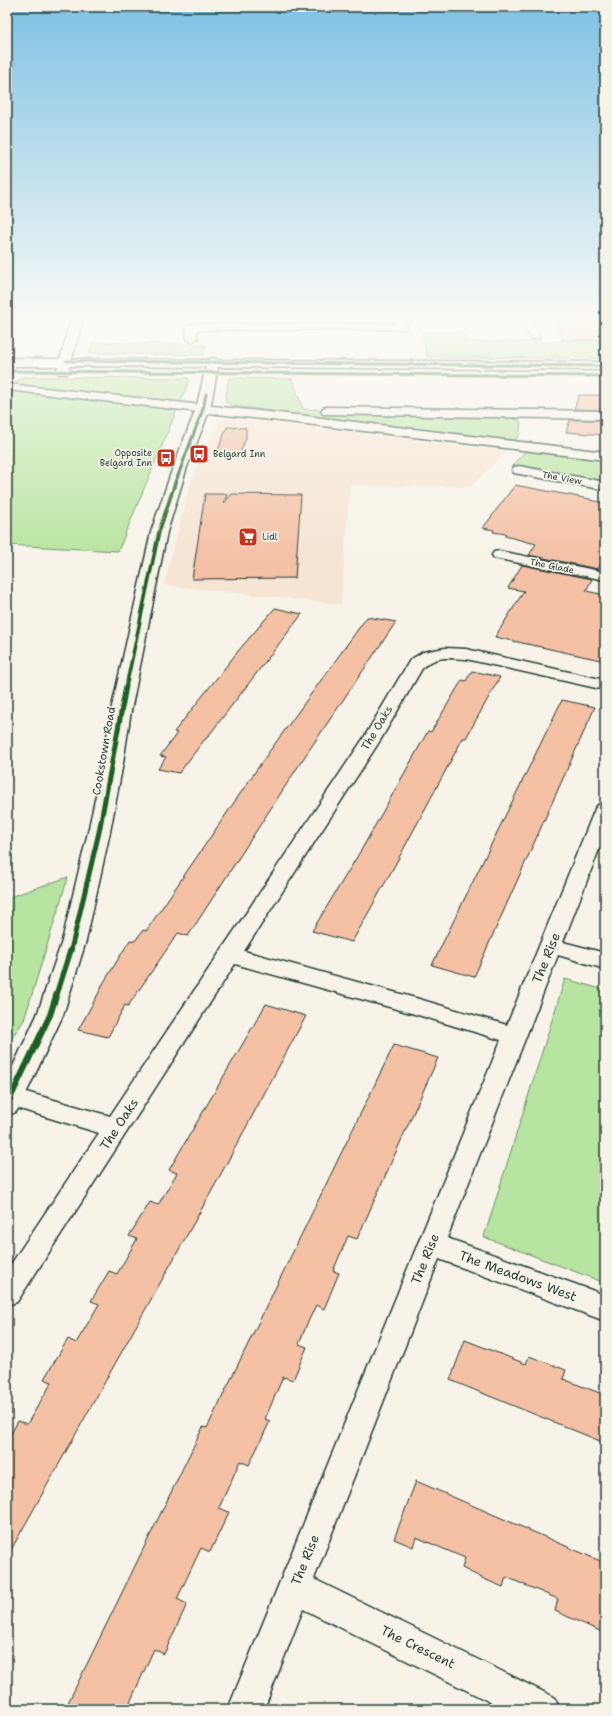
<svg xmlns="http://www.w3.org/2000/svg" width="612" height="1716" font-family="'Shantell Sans',sans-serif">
	<rect width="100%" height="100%" fill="#f7f3e8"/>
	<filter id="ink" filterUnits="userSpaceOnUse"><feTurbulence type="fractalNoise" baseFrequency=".025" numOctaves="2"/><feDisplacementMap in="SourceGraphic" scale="8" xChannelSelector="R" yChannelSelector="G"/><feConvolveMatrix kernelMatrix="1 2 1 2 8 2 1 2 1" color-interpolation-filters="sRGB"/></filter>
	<g filter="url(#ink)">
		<!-- built -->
		<path fill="#f6e4d4" d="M230,418L239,419L507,451L470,487L350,485L341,604L164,585L194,472L219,421Z"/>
		<!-- green -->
		<g fill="#b8e4a1" stroke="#6c906a">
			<path d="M422,332H460L469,342H545L599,340L605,335V358L427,357Z"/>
			<path d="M93,342L206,345L203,355L89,353Z"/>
			<path d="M22,377L188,378L189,381L118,551L8,545L7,538V471L12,452L7,446V389Z"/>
			<path d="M229,378L292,379L303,409L511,417L521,422L519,436L513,442L232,406L225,402Z"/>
			<path d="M527,450L605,459V482L512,465Z"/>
			<path d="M68,877L24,1020L7,1045V898Z"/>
			<path d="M565,979L605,990V1283L484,1237Z"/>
		</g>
		<!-- building -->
		<g fill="#f4c1a5" stroke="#1f3d34">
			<path d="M555,320L605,321V326L600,327L598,329L600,333L605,334V340H563Z"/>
			<path d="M579,395H605V410L574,409Z"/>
			<path d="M570,420H605V435L566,432Z"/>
			<path d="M227,427L246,428V438L239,456L216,455Z"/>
			<path d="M515,485L590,499V500L605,503V556L598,569L529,555L536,544L505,536L506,534L493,532L494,530L483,528Z"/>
			<path d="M205,494H227L224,503L232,494L301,495L295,578L192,579Z"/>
			<path d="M522,565L592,579L586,591L605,595V661L495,637L524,591L508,588Z"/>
			<path d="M275,608L302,614L206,739H205L179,773L158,769L166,757L160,756L177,733L174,732L239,650Z"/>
			<path d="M367,617L396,622L301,762L188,936L178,933L128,1006L125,1005L108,1037L78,1030L102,987H101L130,940L135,941L143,930L146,931L266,756Z"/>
			<path d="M472,671L500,677L466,738H463L395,865L352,942L312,931L363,847L428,731L431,732L462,680L466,681Z"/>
			<path d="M562,700L595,707L474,977L432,965Z"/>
			<path d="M266,1004L306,1016L215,1185L7,1557V1441L18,1421L27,1424L52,1382L44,1379L68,1339L76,1343L88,1323L99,1304L91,1301L109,1271L117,1274L137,1239L129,1236L150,1202L158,1205L177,1173L169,1170Z"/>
			<path d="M394,1045L438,1058L357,1239L348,1236L333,1271L339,1273L324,1309L316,1305L307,1324L299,1344L307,1347L293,1380L283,1377L265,1419L270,1421L249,1465L240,1461L219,1508L229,1512L210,1552L201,1548L177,1599L187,1604L164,1654L154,1649L127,1709H65L203,1427L207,1428Z"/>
			<path d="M465,1340L526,1364L529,1356L566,1370L563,1379L605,1395V1443L450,1380Z"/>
			<path d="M416,1481L605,1563V1618L602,1632L555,1611L558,1599L506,1577L503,1587L484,1579L462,1568L465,1558L416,1537L413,1547L394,1539Z"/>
		</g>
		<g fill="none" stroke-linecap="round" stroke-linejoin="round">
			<defs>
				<g id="street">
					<path d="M396,319H406L407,327L406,329L197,330V339L192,342L187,339L186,327L191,324H396Z"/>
					<path d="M522,319H532L540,337L539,339H531Z"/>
					<path d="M605,327V333L600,332L599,330L600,328Z"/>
					<path d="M7,384L306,416L605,452V460L306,424L7,390Z"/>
					<path d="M327,407L605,411V419L323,414L321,411L323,408Z"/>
					<path d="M519,466L605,482V490L514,473L512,470L514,467Z"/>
					<path d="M499,551L605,572V580L494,558L492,555L494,552Z"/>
					<path d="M445,648L466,649L605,680V690L466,659C446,658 439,655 423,667L381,739L244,951L419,999L507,1025L595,809L598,805L605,803V834L563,942L605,953V969L558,955L447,1238L605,1295V1321L439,1259L314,1579L554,1697L560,1709H504L303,1609L264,1709H228L501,1040L418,1015L235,964L17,1302L7,1305V1270L99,1133L7,1105V1089L12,1088L110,1116L363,739L410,660L423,652Z"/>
				</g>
				<path id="secondary" d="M71,319H83L72,359L208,360L213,358L218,360L605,362V370L218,367L210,409L187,467L167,532L131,711L123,763L110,832L86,941L63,1015L21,1104L16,1112L7,1116V1079L37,1015L62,941L88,832L103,763L111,711L151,532L173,467L196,409L206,367L70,366L67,374H59L57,371L58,366H7V358L60,359Z"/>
			</defs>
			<!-- street casing -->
			<use href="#street" stroke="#1f3d34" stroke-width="3"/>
			<!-- secondary casing -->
			<use href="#secondary" stroke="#1f3d34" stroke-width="3"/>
			<!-- street -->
			<use href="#street" fill="#f7f3e8" fill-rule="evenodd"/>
			<!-- secondary -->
			<use href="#secondary" fill="#f7f3e8" fill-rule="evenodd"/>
			<defs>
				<g id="cycleway-far3">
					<path d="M66,361L605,366"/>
					<path d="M7,371L605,376"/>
					<path d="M176,481L203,409L206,394"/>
				</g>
				<path id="cycleway-far2" d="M126,687L159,532L176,480"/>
				<path id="cycleway-far1" d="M71,950L99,832L126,686"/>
				<path id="cycleway" d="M7,1105L50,1015L71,949"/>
			</defs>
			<!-- cycleway-far3 casing -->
			<use href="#cycleway-far3" stroke="#f7f3e8" stroke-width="4.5"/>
			<!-- cycleway-far2 casing -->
			<use href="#cycleway-far2" stroke="#f7f3e8" stroke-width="5.5"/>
			<!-- cycleway-far1 casing -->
			<use href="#cycleway-far1" stroke="#f7f3e8" stroke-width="8"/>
			<!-- cycleway casing -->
			<use href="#cycleway" stroke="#f7f3e8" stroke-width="8"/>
			<!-- cycleway-far3 -->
			<use href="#cycleway-far3" stroke="#1b5e20" stroke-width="3"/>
			<!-- cycleway-far2 -->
			<use href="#cycleway-far2" stroke="#1b5e20" stroke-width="3.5"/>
			<!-- cycleway-far1 -->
			<use href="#cycleway-far1" stroke="#1b5e20" stroke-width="5"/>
			<!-- cycleway -->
			<use href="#cycleway" stroke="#1b5e20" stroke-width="6"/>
		</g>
	</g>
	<!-- sky -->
	<linearGradient id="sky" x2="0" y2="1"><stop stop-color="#7fc1e3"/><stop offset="0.57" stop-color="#fbfaf5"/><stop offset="1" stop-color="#fbfaf5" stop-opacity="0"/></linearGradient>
	<rect width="612" height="559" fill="url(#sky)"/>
	<!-- icons -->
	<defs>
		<symbol id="bus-square" viewBox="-11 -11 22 22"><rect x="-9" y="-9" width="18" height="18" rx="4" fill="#c8321e" stroke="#f7f3e8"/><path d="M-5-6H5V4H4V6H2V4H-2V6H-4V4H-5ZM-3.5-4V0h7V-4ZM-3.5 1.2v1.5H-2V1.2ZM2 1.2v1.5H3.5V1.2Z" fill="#fff"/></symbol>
		<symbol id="supermarket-square" viewBox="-11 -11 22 22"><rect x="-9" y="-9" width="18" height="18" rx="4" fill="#c8321e" stroke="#f7f3e8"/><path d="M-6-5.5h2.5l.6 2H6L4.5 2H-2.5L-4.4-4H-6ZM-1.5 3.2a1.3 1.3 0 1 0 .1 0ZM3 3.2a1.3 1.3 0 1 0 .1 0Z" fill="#fff"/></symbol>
	</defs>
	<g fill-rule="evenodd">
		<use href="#bus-square" x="188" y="443" width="22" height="22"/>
		<use href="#bus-square" x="155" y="447" width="22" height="22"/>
		<use href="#supermarket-square" x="237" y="526" width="22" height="22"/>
	</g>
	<g text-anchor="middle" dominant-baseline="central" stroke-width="3.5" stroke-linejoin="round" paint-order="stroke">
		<!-- far-poi labels -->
		<g font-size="9" fill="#1f3d34" stroke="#f7f3e8" text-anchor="start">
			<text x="152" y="453" text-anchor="end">Opposite<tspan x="152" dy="10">Belgard Inn</tspan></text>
			<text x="213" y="454">Belgard Inn</text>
			<text x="262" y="537">Lidl</text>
		</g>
		<!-- far-street labels -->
		<g font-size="9" fill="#1f3d34" stroke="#f7f3e8">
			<text transform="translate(562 478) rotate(10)">The View</text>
			<text transform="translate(552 566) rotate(11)">The Glade</text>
		</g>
		<!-- street labels -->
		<g font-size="11" fill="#1f3d34" stroke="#f7f3e8">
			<text transform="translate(377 728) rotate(-59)">The Oaks</text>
			<text transform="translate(104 751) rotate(-80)">Cookstown Road</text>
		</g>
		<!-- near-street labels -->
		<g font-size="13" fill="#1f3d34" stroke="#f7f3e8">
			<text transform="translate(546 958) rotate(-68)">The Rise</text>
			<text transform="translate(119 1124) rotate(-57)">The Oaks</text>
			<text transform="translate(425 1259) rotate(-68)">The Rise</text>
			<text transform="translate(518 1276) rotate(20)">The Meadows West</text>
			<text transform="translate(305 1560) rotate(-68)">The Rise</text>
			<text transform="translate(418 1647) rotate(26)">The Crescent</text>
		</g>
	</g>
	<!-- margin -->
	<rect width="612" height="1716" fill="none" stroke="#f7f3e8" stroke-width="24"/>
	<rect x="12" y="12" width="588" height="1692" fill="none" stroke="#1f3d34" stroke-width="1.5" filter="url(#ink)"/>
</svg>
